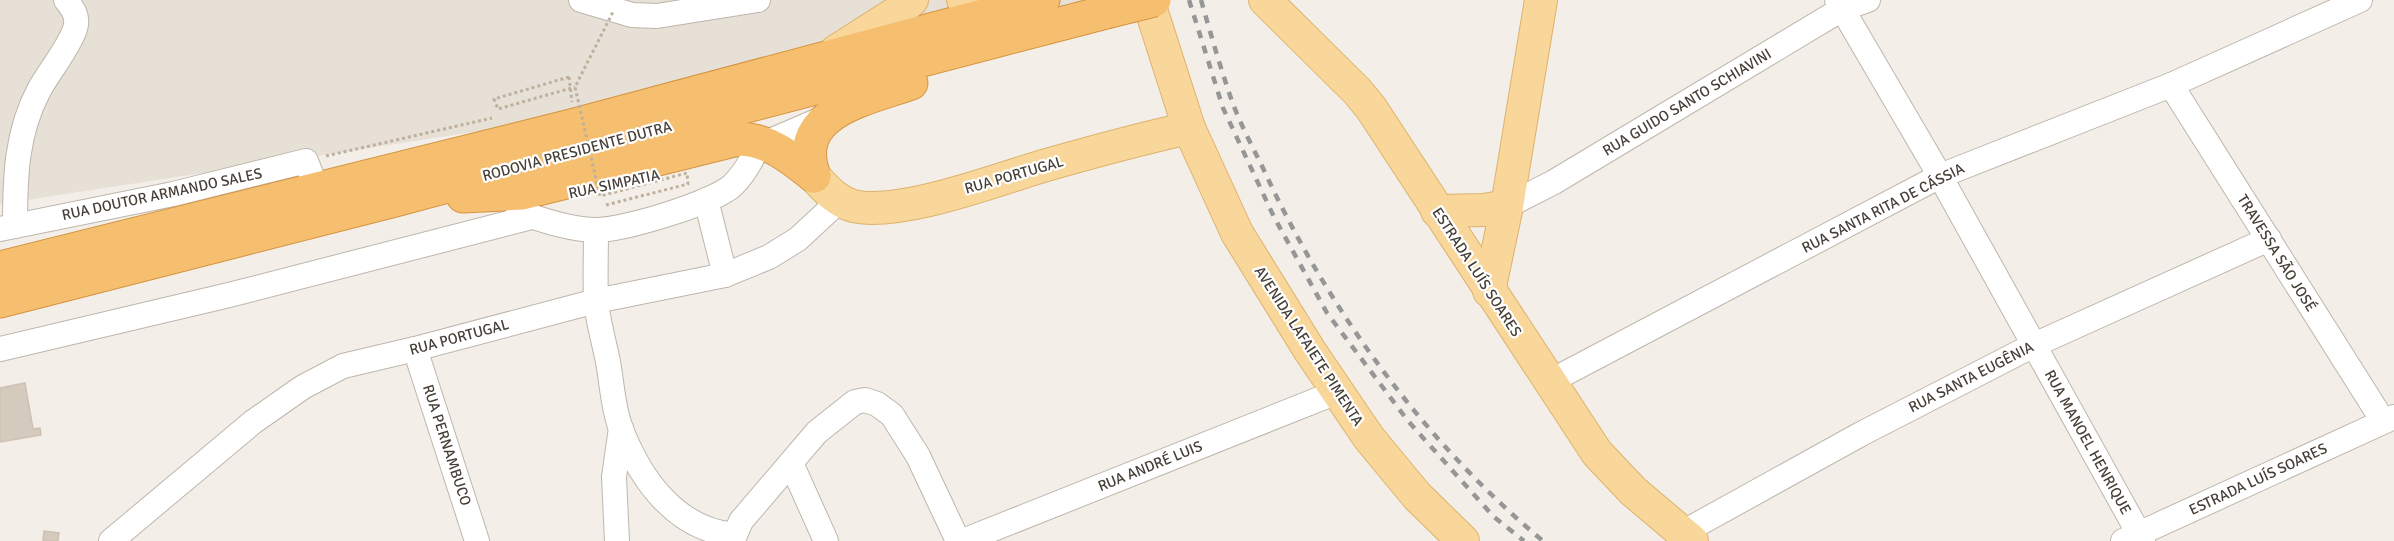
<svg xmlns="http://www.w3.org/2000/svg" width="2394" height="541" font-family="Signika,sans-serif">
	<rect width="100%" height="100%" fill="#f3efe8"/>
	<!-- residential -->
	<path fill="#e7e0d6" d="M0,0H1093L836,77L0,204Z"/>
	<!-- building -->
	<g fill="#d4cabe" stroke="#cec1b1" stroke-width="1.5">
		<path d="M25,383L33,429L40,428L41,435L0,442V388Z"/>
		<path d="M44,531L59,533L58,541H43Z"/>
	</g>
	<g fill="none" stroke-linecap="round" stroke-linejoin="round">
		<defs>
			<g id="minor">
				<path d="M581,0L632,15L657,16L758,0"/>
				<path d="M1837,0L1940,176L2143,541"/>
				<path d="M2171,85L2383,421"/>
				<path d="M756,147L824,118"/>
				<path d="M706,200L725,275"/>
				<path d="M1507,206L1554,182L1842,9L1868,0"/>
				<path d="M518,212C543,220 568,229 594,230C621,231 714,203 733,185C744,174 752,160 758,146"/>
				<path d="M15,226C15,178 16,133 39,90C49,72 69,47 75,29C79,17 73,9 66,0"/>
				<path d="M0,229L173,194L306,161L313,179"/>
				<path d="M596,230C596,253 595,276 596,299C597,319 604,341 608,362C612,383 613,409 621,429C641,481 677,530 735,535"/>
				<path d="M0,349L229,295L532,217"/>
				<path d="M415,349L477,541"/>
				<path d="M1549,382L1940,176L2171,85L2360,0"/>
				<path d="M791,463L826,541"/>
				<path d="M1682,533L1861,434L2034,345L2269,239"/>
				<path d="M735,535L741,521L817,432L855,402L865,400L877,404L892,415L918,456L958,541"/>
				<path d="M111,541L253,422L303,387L343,366L415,349L596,301L725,275L769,257L798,239L839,201"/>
				<path d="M617,541L614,477L621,428"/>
				<path d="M963,541L1337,392"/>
				<path d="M2123,541L2394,417"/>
			</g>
			<g id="major">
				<path d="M963,0L1013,8"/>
				<path d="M1148,0L1189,128L1237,233L1310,351L1369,438L1417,496L1463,541"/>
				<path d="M1265,0L1357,91L1371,108L1597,453L1633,491L1692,541"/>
				<path d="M836,51L899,11L912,0"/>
				<path d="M814,176C826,189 836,201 853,206C899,217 996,180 1043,166C1092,152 1140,139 1189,128"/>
				<path d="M1437,211L1484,210L1507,206"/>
				<path d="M1489,291L1507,206L1541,0"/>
			</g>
			<g id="highway">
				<path d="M814,176C790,112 867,99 911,83"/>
				<path d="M463,196L522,193L738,139C769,139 791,158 814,176"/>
				<path d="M0,268L571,126L1043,0"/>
				<path d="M0,301L395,200L681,123L1106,12"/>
			</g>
		</defs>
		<!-- minor casing -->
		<use href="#minor" stroke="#beb6ab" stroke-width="26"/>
		<!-- major casing -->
		<use href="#major" stroke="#ddb26c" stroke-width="34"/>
		<!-- highway casing -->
		<use href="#highway" stroke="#d59340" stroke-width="35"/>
		<!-- path -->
		<g stroke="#bfb09d" stroke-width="3" stroke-dasharray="3 3" stroke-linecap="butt">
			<path d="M569,77L572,102"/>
			<path d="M326,156L492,118"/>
		</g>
		<!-- minor -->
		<use href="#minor" stroke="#fff" stroke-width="24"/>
		<!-- major -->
		<use href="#major" stroke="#f9d79b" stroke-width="32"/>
		<!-- highway -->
		<use href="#highway" stroke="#f6bf70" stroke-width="33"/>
		<!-- rail -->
		<g stroke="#969696" stroke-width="4.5" stroke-dasharray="8 8" stroke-linecap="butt">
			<path d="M1189,0L1223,108L1274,217L1327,313L1408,421L1494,517L1524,541"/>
			<path d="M1201,0C1211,35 1221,70 1233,104C1241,125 1252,146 1262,166C1327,308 1423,441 1543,541"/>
		</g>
		<defs>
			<path id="highway-bridge" d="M1106,12L1154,0"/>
		</defs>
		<!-- highway-bridge casing -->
		<use href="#highway-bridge" stroke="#d59340" stroke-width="35" stroke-linecap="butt"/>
		<!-- path-bridge -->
		<g stroke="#bfb09d" stroke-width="3" stroke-dasharray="3 3" stroke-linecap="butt">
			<path d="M569,77L494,99L498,109L575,87"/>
			<path d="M606,205L688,184L687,173L600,196L575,87L614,10"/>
		</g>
		<!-- highway-bridge -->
		<use href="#highway-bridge" stroke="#f6bf70" stroke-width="33"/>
	</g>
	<g text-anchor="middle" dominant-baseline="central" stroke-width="4.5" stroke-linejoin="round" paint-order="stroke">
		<!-- street labels -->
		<g font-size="15" fill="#463f37" stroke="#fff">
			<text transform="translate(1687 102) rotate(-31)">RUA GUIDO SANTO SCHIAVINI</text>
			<text transform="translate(577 151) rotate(-15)">RODOVIA PRESIDENTE DUTRA</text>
			<text transform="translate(1014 175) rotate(-16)">RUA PORTUGAL</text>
			<text transform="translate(614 184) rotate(-12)">RUA SIMPATIA</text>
			<text transform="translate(162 194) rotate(-12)">RUA DOUTOR ARMANDO SALES</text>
			<text transform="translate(1883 208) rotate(-27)">RUA SANTA RITA DE CÁSSIA</text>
			<text transform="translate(2277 253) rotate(58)">TRAVESSA SÃO JOSÉ</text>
			<text transform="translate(1477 272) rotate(57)">ESTRADA LUÍS SOARES</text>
			<text transform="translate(459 337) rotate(-15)">RUA PORTUGAL</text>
			<text transform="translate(1309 346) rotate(57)">AVENIDA LAFAIETE PIMENTA</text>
			<text transform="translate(1971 377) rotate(-27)">RUA SANTA EUGÊNIA</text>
			<text transform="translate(2088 442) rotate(61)">RUA MANOEL HENRIQUE</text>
			<text transform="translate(447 445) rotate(72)">RUA PERNAMBUCO</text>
			<text transform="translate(1150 466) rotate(-22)">RUA ANDRÉ LUIS</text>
			<text transform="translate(2258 479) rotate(-25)">ESTRADA LUÍS SOARES</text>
		</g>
	</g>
</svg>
